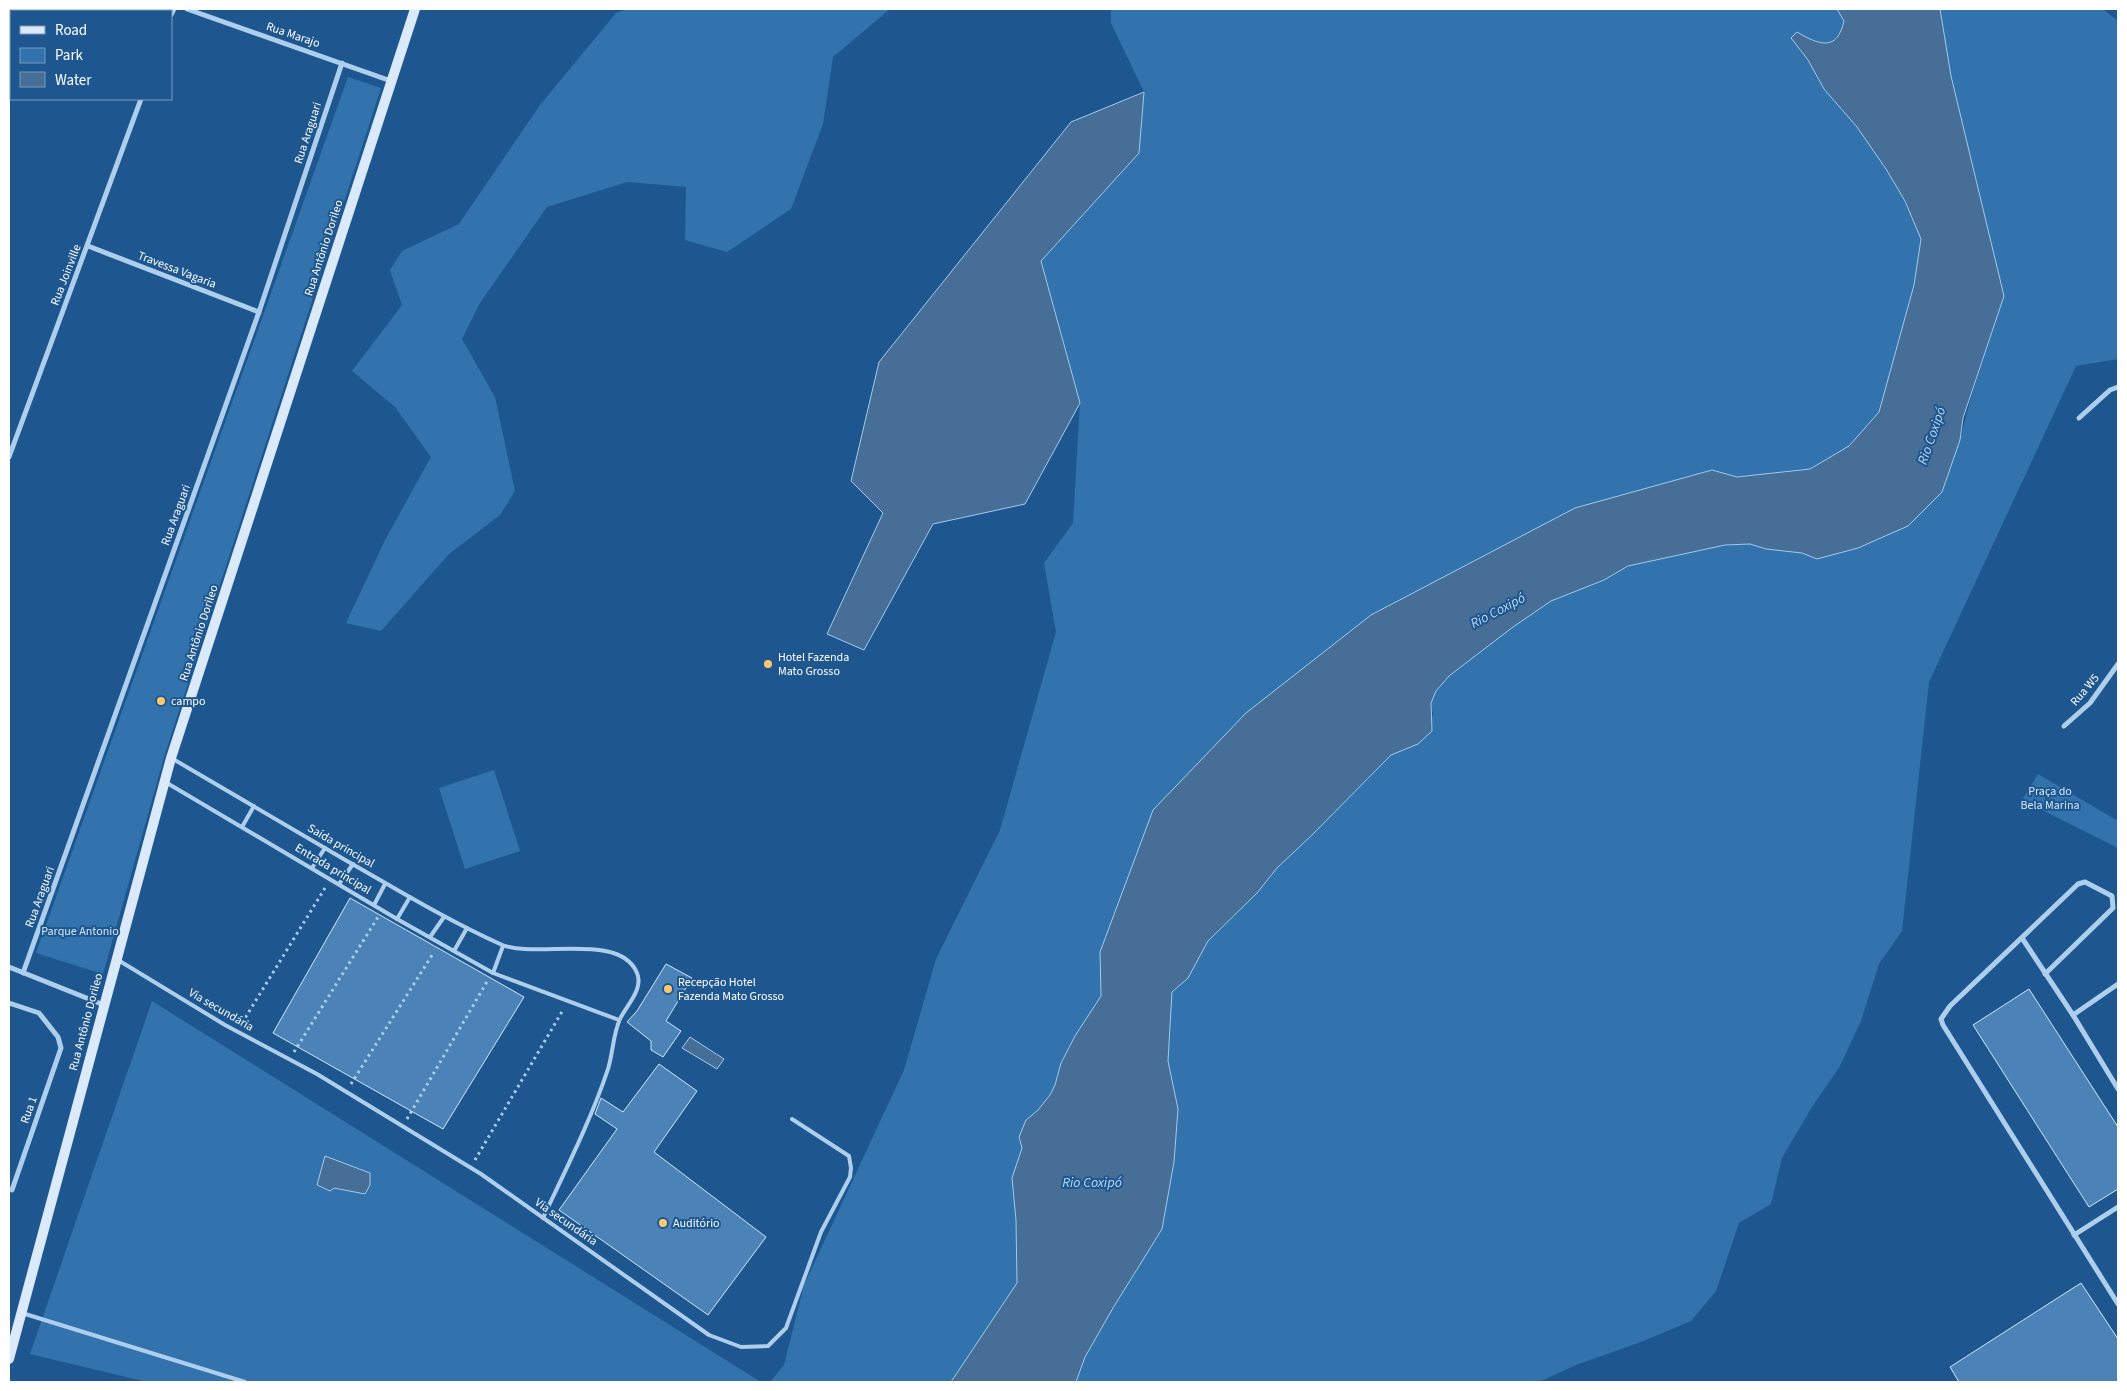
<svg xmlns="http://www.w3.org/2000/svg" width="2127" height="1391" font-family="'Source Sans 3',sans-serif">
	<rect width="100%" height="100%" fill="#1e578f"/>
	<!-- green -->
	<g fill="#3272ad">
		<path d="M627,9H890L833,57L823,124L791,209L727,252L685,240L686,187L627,182L547,207L480,303L462,339L495,397L515,491L500,515L449,554L381,631L346,623L385,540L431,457L395,407L352,371L402,305L390,270L402,251L459,224L540,105L616,13Z"/>
		<path d="M1111,9H1837L1844,20C1839,42 1829,48 1808,39L1799,49L1808,60L1824,89L1857,127L1886,169L1905,201L1921,239L1914,285L1879,412L1849,446L1810,469L1737,477L1712,470L1575,508L1371,615L1100,952L1101,996L1075,1036L1061,1063L1055,1085L1050,1095L1038,1110L1026,1120L1022,1148L1012,1178L1016,1220L1017,1283L951,1382H770L784,1365L804,1285L904,1070L936,959L1000,830L1056,632L1044,563L1073,523L1080,403L1041,261L1139,153L1144,92L1111,23Z"/>
		<path d="M1940,9H2103L2118,21V359L2076,366L1929,682L1902,931L1879,964L1861,1021L1840,1066L1812,1107L1782,1158L1771,1204L1739,1223L1716,1291L1691,1321L1641,1342L1576,1365L1539,1382H1076L1085,1357L1113,1308L1162,1229L1174,1162L1178,1109L1168,1061L1172,992L1188,978L1208,941L1257,893L1277,868L1312,835L1391,755L1418,744L1433,715L1431,703L1436,691L1449,676L1513,627L1551,601L1604,580L1628,566L1725,545L1750,544L1766,549L1802,553L1817,559L1836,552L1960,440L1971,397L2004,296L1951,76Z"/>
		<path d="M348,77L381,88L165,754L103,974L36,953Z"/>
		<path d="M494,770L520,851L465,869L439,788Z"/>
		<path d="M2038,774L2118,821V848L2022,800Z"/>
		<path d="M152,1001L761,1382H147L30,1354Z"/>
	</g>
	<!-- water -->
	<g fill="#466e96" stroke="#a1caef">
		<path d="M1837,9H1940L1951,76L2004,296L1963,418L1960,440L1942,492L1908,526L1858,548L1817,559L1802,553L1766,549L1750,544L1725,545L1628,566L1604,580L1551,601L1513,627L1449,676L1436,691L1431,703L1432,731L1418,744L1391,755L1312,835L1277,868L1257,893L1208,941L1188,978L1172,992L1168,1061L1178,1109L1174,1162L1162,1229L1113,1308L1085,1357L1076,1382H951L1017,1283L1016,1220L1012,1178L1022,1148L1019,1137L1026,1120L1038,1110L1050,1095L1055,1085L1061,1063L1075,1036L1101,996L1100,952L1153,810L1246,713L1371,615L1575,508L1712,470L1737,477L1810,469L1849,446L1879,412L1914,285L1921,239L1905,201L1886,169L1857,127L1824,89L1808,60L1791,38L1797,32C1819,45 1837,52 1844,21Z"/>
		<path d="M1144,92L1139,153L1041,261L1080,403L1025,504L933,524L864,650L827,634L883,513L851,481L879,362L1071,122Z"/>
		<path d="M690,1037L724,1059L717,1069L682,1048Z"/>
		<path d="M325,1156L370,1173V1185L365,1194L334,1188L330,1191L317,1185Z"/>
	</g>
	<!-- building -->
	<g fill="#4b83b8" stroke="#d3e7f9">
		<path d="M350,898L524,997L443,1129L273,1033Z"/>
		<path d="M666,964L692,978L666,1021L681,1031L663,1057L651,1050V1041L627,1022L637,1011Z"/>
		<path d="M2029,989L2118,1127V1189L2089,1207L1973,1025Z"/>
		<path d="M659,1064L697,1091L654,1152L766,1237L708,1315L559,1210L617,1129L595,1114L601,1098L623,1112Z"/>
		<path d="M2081,1283L2118,1339V1382H1959L1950,1367Z"/>
	</g>
	<g fill="none" stroke-linecap="round" stroke-linejoin="round">
		<!-- path -->
		<g stroke="#adceed" stroke-width="3" stroke-dasharray="2.5 4" stroke-linecap="butt">
			<path d="M242,1023L325,888"/>
			<path d="M294,1052L378,917"/>
			<path d="M351,1084L434,952"/>
			<path d="M407,1119L488,980"/>
			<path d="M475,1160L563,1010"/>
		</g>
		<!-- lane -->
		<g stroke="#adceed" stroke-width="4">
			<path d="M173,759C231,793 289,827 347,861C398,890 447,920 500,944C534,960 620,931 637,973C644,989 626,1006 620,1019C613,1034 613,1053 608,1069C591,1120 566,1169 543,1218"/>
			<path d="M167,783L397,919L493,973L619,1020"/>
			<path d="M242,827L254,806"/>
			<path d="M312,868L325,848"/>
			<path d="M339,884L353,864"/>
			<path d="M374,905L385,884"/>
			<path d="M397,919L410,897"/>
			<path d="M430,937L444,917"/>
			<path d="M454,951L467,928"/>
			<path d="M118,960L225,1025L317,1074L481,1174L709,1335L741,1347L768,1346L786,1328L821,1232L850,1177L851,1168L849,1156L792,1119"/>
			<path d="M493,973L503,946"/>
			<path d="M22,1313L245,1382"/>
		</g>
		<!-- street -->
		<g stroke="#adceed" stroke-width="5">
			<path d="M187,9L391,81"/>
			<path d="M171,15L174,9"/>
			<path d="M88,246L259,312"/>
			<path d="M2079,418L2110,390L2118,387"/>
			<path d="M9,457L141,99"/>
			<path d="M2064,726L2090,703L2118,664"/>
			<path d="M2022,938L2073,1015L2118,1089"/>
			<path d="M9,967L104,1005"/>
			<path d="M23,973L259,312L342,63"/>
			<path d="M2045,974L2113,908L2112,896L2085,882L2078,884L1950,1006L1941,1019L1943,1025L2118,1304"/>
			<path d="M9,1003L39,1013L58,1037L61,1048L12,1190"/>
			<path d="M2073,1015L2118,984"/>
			<path d="M2074,1235L2118,1207"/>
		</g>
		<!-- secondary -->
		<path stroke="#daeafa" stroke-width="10" d="M9,1359L171,758L415,9"/>
	</g>
	<!-- markers -->
	<g fill="#fcc96c" stroke="#1e578f" stroke-width="2">
		<circle cx="768" cy="664" r="5"/>
		<circle cx="161" cy="701" r="5"/>
		<circle cx="668" cy="989" r="5"/>
		<circle cx="663" cy="1223" r="5"/>
	</g>
	<g text-anchor="middle" dominant-baseline="central" stroke-width="4" stroke-linejoin="round" paint-order="stroke">
		<!-- street labels -->
		<g font-size="12" fill="#fff" stroke="#1e578f">
			<text transform="translate(293 35) rotate(19)">Rua Marajo</text>
			<text transform="translate(308 133) rotate(-72)">Rua Araguari</text>
			<text transform="translate(324 248) rotate(-72)">Rua Antônio Dorileo</text>
			<text transform="translate(177 270) rotate(21)">Travessa Vagaria</text>
			<text transform="translate(66 275) rotate(-69)">Rua Joinville</text>
			<text transform="translate(176 515) rotate(-70)">Rua Araguari</text>
			<text transform="translate(199 633) rotate(-72)">Rua Antônio Dorileo</text>
			<text transform="translate(2085 690) rotate(-50)">Rua W5</text>
			<text transform="translate(341 846) rotate(30)">Saída principal</text>
			<text transform="translate(333 869) rotate(31)">Entrada principal</text>
			<text transform="translate(40 897) rotate(-70)">Rua Araguari</text>
			<text transform="translate(221 1010) rotate(30)">Via secundária</text>
			<text transform="translate(86 1022) rotate(-75)">Rua Antônio Dorileo</text>
			<text transform="translate(29 1110) rotate(-71)">Rua 1</text>
			<text transform="translate(566 1222) rotate(35)">Via secundária</text>
		</g>
		<!-- poi labels -->
		<g font-size="12" fill="#fff" stroke="#1e578f" text-anchor="start">
			<text x="778" y="657">Hotel Fazenda<tspan x="778" dy="14">Mato Grosso</tspan></text>
			<text x="171" y="701">campo</text>
			<text x="678" y="982">Recepção Hotel<tspan x="678" dy="14">Fazenda Mato Grosso</tspan></text>
			<text x="673" y="1223">Auditório</text>
		</g>
		<!-- park labels -->
		<g font-size="12" fill="#d3e7f9" stroke="#1e578f">
			<text x="2050" y="791">Praça do<tspan x="2050" dy="14">Bela Marina</tspan></text>
			<text x="80" y="931">Parque Antonio</text>
		</g>
		<!-- water labels -->
		<g font-size="14" font-style="italic" fill="#b9d8f4" stroke="#1e578f">
			<text transform="translate(1932 436) rotate(-71)">Rio Coxipó</text>
			<text transform="translate(1498 611) rotate(-28)">Rio Coxipó</text>
			<text x="1092" y="1183">Rio Coxipó</text>
		</g>
	</g>
	<!-- border -->
	<rect width="2127" height="1391" fill="none" stroke="#ffffff" stroke-width="20"/>
	<!-- legend -->
	<rect x="10" y="10" width="162" height="90" fill="#1e578f" stroke="#789abc"/>
	<rect x="20" y="26" width="25" height="8" fill="#daeafa" stroke="#789abc"/>
	<text x="55" y="35" font-size="15" fill="#ffffff">Road</text>
	<rect x="20" y="48" width="25" height="15" fill="#3272ad" stroke="#789abc"/>
	<text x="55" y="60" font-size="15" fill="#ffffff">Park</text>
	<rect x="20" y="72" width="25" height="15" fill="#466e96" stroke="#789abc"/>
	<text x="55" y="85" font-size="15" fill="#ffffff">Water</text>
</svg>
